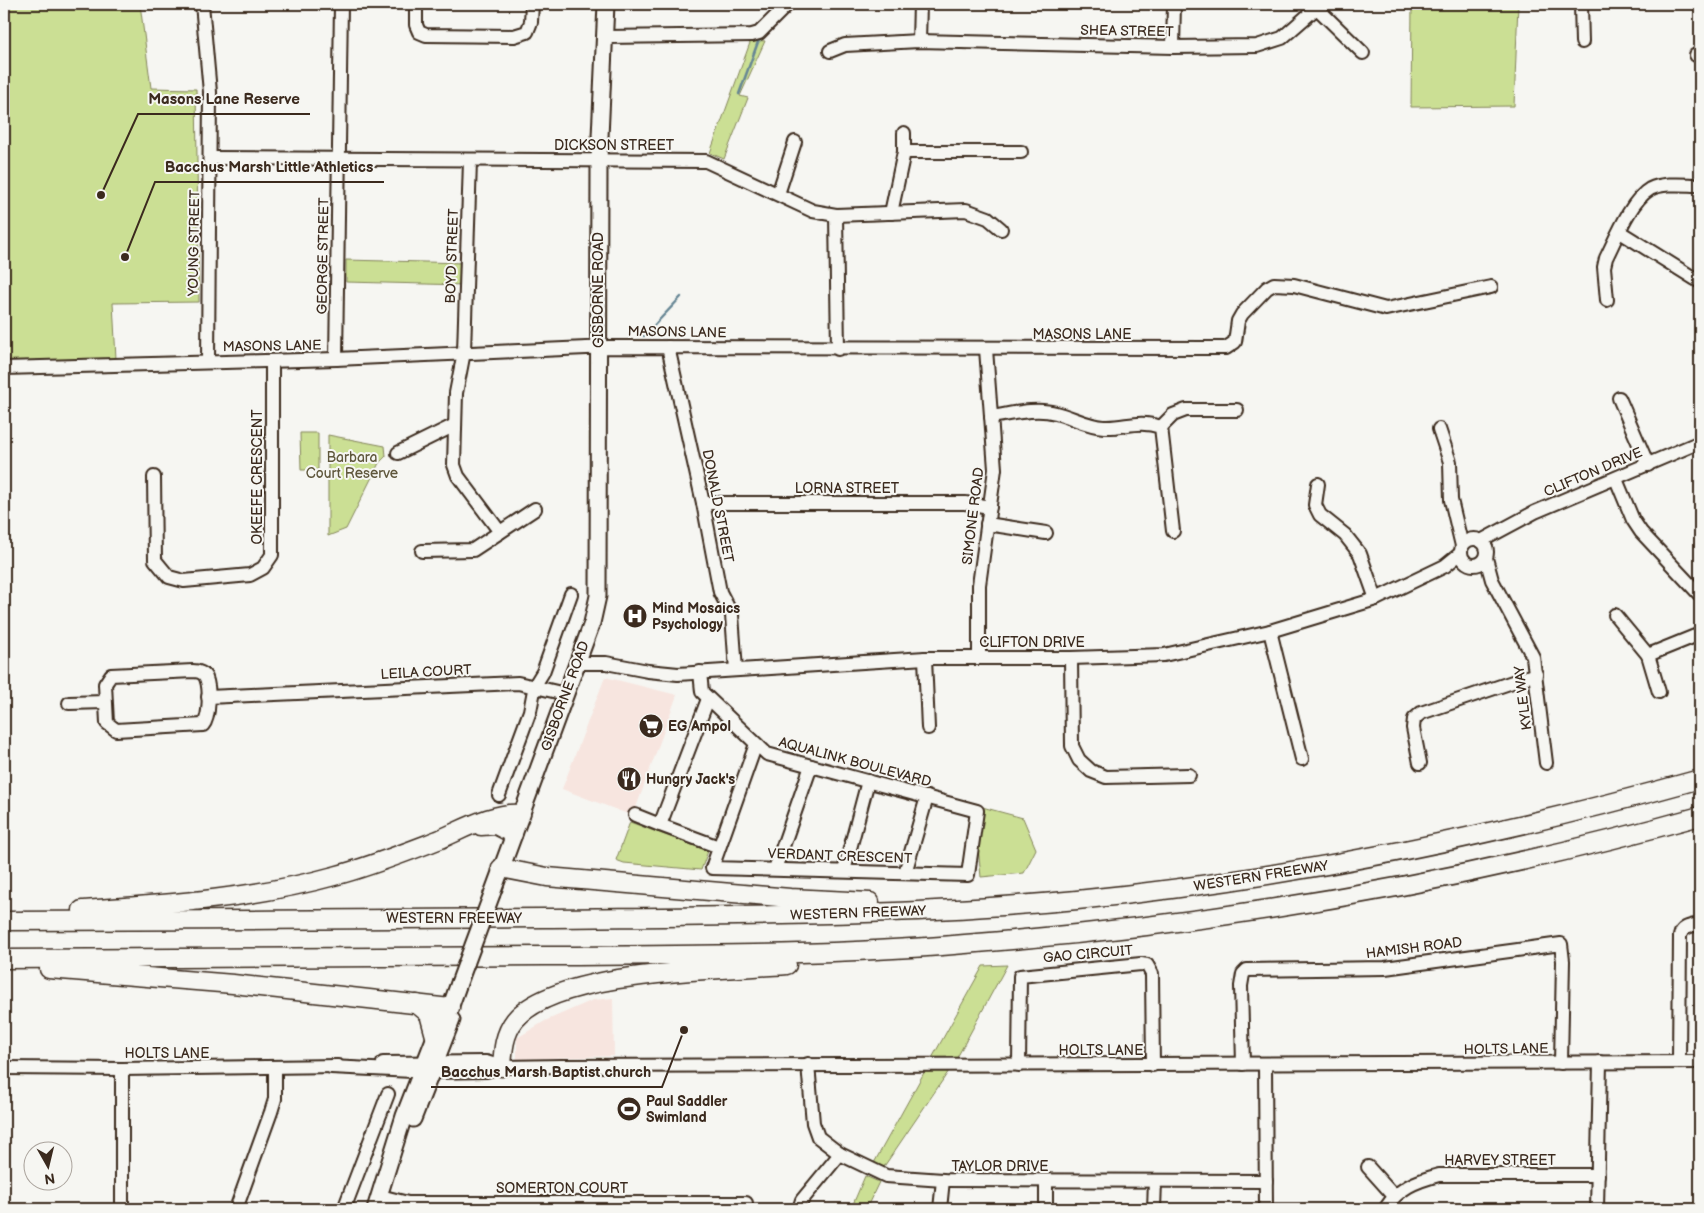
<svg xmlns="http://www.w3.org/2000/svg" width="1704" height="1213" font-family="'Balsamiq Sans',sans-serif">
	<rect width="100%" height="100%" fill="#f6f6f2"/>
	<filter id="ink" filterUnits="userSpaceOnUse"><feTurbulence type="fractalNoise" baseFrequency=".02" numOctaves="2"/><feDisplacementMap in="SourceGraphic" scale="10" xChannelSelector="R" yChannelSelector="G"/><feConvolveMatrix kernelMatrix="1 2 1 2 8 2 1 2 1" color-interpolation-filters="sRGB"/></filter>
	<g filter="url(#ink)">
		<!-- built -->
		<g fill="#f7e5df">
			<path d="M605,677L677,695L633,816L562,789Z"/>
			<path d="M613,998L614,1056L517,1059V1038L545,1021L593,1000Z"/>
		</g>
		<!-- green -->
		<g fill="#cbdf94" stroke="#838459">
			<path d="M4,4H140L151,88L196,89L199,302L113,303L116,359L4,363Z"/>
			<path d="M1412,4H1518L1514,106L1411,107Z"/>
			<path d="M751,40L765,41L740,96L748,98L724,159L710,153Z"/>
			<path d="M346,260L465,263V285L346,282Z"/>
			<path d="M300,433H318V470H301Z"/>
			<path d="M328,435L385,446L386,456L379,463L346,529L328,536Z"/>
			<path d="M982,807L1023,818L1036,849L1024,873L981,877L978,847Z"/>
			<path d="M630,822L708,851L701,870L624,863L616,860Z"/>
			<path d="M1007,965L953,1065L883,1168L874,1163L983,966Z"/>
			<path d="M865,1176L879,1182L866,1209H851Z"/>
		</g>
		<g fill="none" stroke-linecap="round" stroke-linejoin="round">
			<!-- stream -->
			<g stroke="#668694" stroke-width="2.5">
				<path d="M739,94L758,42L763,37"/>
				<path d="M644,336L681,297"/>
			</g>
			<defs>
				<g id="minor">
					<path d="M202,4L210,92L208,362"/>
					<path d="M416,4V25L419,32L426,35L514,36L527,32L531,22L532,4"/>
					<path d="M1581,4L1582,42"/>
					<path d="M1318,9L1363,53"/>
					<path d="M606,37L752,35L759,33L788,4"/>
					<path d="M919,41L920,4"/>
					<path d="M1173,47L1174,4"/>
					<path d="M830,51L845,45L919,41L1173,47L1257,46L1282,38L1321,4"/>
					<path d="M1696,55H1700"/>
					<path d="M904,152H1021"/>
					<path d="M210,158L706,161L813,211L836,215L966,210L988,218L1001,229"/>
					<path d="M470,161L464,352L456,393L454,465L458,476L500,532"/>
					<path d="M778,194L795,142"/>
					<path d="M891,213L904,152V133"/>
					<path d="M836,215L838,349"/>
					<path d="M1620,232L1700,282"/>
					<path d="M1607,300L1604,267L1606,258C1616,238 1631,200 1650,189C1664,182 1685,185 1700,185"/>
					<path d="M668,347L703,503L720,592L732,615L736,670"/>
					<path d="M336,359L341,4"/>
					<path d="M4,368L336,359L609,347L1217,348H1226L1235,342L1238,321L1242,314L1267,288L1274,284L1294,285L1386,309L1491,287"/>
					<path d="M1619,398L1648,465"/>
					<path d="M991,417C1011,414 1036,407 1056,413C1072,417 1087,426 1104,427C1127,428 1136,419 1161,427L1173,531"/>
					<path d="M1161,427L1173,415L1186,410H1237"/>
					<path d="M1439,429L1450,462L1451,500L1462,546"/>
					<path d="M398,453L455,425"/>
					<path d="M154,477L155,560L169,577L184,581L250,575L263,568L272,555V361"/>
					<path d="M1616,479L1633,520L1641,532L1700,595"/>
					<path d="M1318,484L1315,505L1320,515L1345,535L1360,554L1376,599"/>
					<path d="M703,503H965L990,507"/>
					<path d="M987,524L1046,533"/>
					<circle cx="1474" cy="552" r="13"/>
					<path d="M1481,541L1535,512L1700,442"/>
					<path d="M422,551L473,550L535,509"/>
					<path d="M1486,558L1492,580L1533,657L1546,763"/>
					<path d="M1615,615L1648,655L1659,692"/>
					<path d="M1270,631L1302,759"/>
					<path d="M1648,655L1700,634"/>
					<path d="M979,657V585L995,469L986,349"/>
					<path d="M925,658L928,728"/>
					<path d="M1071,658L1072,746L1079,760L1091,771L1106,777L1189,775"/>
					<path d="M576,663H606L648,671L678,674L925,658H1071L1164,655L1270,631L1376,599L1445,566L1461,553"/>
					<path d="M193,671C198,671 204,673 206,678C210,688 210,717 203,725L116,730L107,723L105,684L111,675Z"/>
					<path d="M700,672L702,692L767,754L977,811L968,875L712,868L756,744"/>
					<path d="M208,697L518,683L557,692"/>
					<path d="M708,699L660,825L719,847"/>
					<path d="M69,703L105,702"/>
					<path d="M1420,763L1413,728L1414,719L1421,713L1536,674"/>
					<path d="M499,795L530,711L535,685L543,672L571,594"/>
					<path d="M635,815L660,825"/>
					<path d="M775,869L811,766"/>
					<path d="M844,871L868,781"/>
					<path d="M905,873L927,797"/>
					<path d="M1679,1062L1680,936C1682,926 1692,926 1700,924"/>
					<path d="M383,1063L486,1062L502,1067"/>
					<path d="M808,1064L813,1123L818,1137L840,1154L886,1176L943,1180L1266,1181"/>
					<path d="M1243,1064L1241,986L1243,974L1247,970L1385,968L1561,944L1563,961L1561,1063"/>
					<path d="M1265,1064L1266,1209"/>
					<path d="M1019,1065L1020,976L1141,964L1147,965L1152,974L1153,1065"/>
					<path d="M331,1067L433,1072L486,1071L502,1067L562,1066L1700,1062"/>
					<path d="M4,1068L122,1069L338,1066"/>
					<path d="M122,1069V1209"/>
					<path d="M1368,1167L1394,1196"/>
					<path d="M1046,1181V1209"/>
					<path d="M380,1196L408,1203H746"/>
					<path d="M236,1209L271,1112L275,1099V1067"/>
					<path d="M344,1209L388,1094"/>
					<path d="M799,1209L802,1200L840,1154"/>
					<path d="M940,1209L943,1180"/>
					<path d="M1154,1209L1155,1181"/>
					<path d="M1385,1209C1398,1188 1416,1181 1439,1175H1598"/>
					<path d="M1597,1209L1600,1062"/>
				</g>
				<g id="major">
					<path d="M492,894L592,623L598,596L599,159L606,4"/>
					<path d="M413,1119L452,1020"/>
					<path d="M375,1209L404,1116L443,1016L449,1011L459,983"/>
				</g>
				<g id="highway">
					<path d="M481,826L496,825L513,834"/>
					<path d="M501,868L547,877L790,898L870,902"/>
					<path d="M82,910C167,904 251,899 334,876C369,867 404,853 438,840C462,830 494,811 521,814"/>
					<path d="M4,921C184,921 365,919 545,918C722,916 900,917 1077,900C1288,879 1496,836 1700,779"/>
					<path d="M4,959C184,958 364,957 545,956C685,955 826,956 965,944C1214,925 1460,883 1700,816"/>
					<path d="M49,969L233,984L450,1008"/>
					<path d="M417,1004L429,1014L435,1036"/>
					<path d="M502,1067C503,1050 504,1034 515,1020C557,970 722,970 787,965"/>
				</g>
			</defs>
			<!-- minor casing -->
			<use href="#minor" stroke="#3b2a1e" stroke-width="16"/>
			<!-- major casing -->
			<use href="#major" stroke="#3b2a1e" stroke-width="19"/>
			<!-- highway casing -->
			<use href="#highway" stroke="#3b2a1e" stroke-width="21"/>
			<!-- minor -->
			<use href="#minor" stroke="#f6f6f2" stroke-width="12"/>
			<!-- major -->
			<use href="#major" stroke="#f6f6f2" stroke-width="15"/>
			<!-- highway -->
			<use href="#highway" stroke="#f6f6f2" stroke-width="18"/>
			<defs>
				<path id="major-bridge" d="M459,983L492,894"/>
			</defs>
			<!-- major-bridge casing -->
			<use href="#major-bridge" stroke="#3b2a1e" stroke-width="19" stroke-linecap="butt"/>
			<!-- major-bridge -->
			<use href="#major-bridge" stroke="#f6f6f2" stroke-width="15"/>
		</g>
	</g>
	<!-- icons -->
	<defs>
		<symbol id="hospital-disc" viewBox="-11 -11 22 22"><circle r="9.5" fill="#3b2a1e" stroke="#f6f6f2"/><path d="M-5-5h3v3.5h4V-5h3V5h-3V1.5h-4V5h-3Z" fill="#fff"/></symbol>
		<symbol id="supermarket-disc" viewBox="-11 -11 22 22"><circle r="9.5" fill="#3b2a1e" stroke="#f6f6f2"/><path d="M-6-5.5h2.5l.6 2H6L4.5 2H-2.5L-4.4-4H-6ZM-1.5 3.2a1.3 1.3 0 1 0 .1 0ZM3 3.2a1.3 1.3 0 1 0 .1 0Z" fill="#fff"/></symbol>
		<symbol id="restaurant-disc" viewBox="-11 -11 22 22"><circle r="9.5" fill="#3b2a1e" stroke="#f6f6f2"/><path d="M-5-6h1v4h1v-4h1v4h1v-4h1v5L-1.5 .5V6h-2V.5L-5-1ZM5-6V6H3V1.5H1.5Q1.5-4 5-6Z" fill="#fff"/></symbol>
		<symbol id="stadium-disc" viewBox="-11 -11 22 22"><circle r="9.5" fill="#3b2a1e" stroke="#f6f6f2"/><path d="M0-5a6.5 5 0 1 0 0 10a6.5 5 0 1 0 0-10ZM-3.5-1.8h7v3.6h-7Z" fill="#fff"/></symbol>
	</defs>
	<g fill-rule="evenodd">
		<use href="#hospital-disc" x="621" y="602" width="28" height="28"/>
		<use href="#supermarket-disc" x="637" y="712" width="28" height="28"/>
		<use href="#restaurant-disc" x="615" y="765" width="28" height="28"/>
		<use href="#stadium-disc" x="615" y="1095" width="28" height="28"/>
	</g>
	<g text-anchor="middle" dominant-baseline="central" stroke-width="4" stroke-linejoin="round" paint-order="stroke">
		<!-- street labels -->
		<g font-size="14" fill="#3b2a1e" stroke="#f6f6f2">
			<text transform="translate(1127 31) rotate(1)">SHEA STREET</text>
			<text x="614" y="145">DICKSON STREET</text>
			<text transform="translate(194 243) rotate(-89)">YOUNG STREET</text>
			<text transform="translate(323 256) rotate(-89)">GEORGE STREET</text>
			<text transform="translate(452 256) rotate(-88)">BOYD STREET</text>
			<text transform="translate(598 290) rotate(-90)">GISBORNE ROAD</text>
			<text transform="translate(677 332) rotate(1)">MASONS LANE</text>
			<text x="1082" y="334">MASONS LANE</text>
			<text transform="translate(272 346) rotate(-1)">MASONS LANE</text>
			<text transform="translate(1593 472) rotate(-23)">CLIFTON DRIVE</text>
			<text transform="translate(257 477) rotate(-90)">OKEEFE CRESCENT</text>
			<text x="847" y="488">LORNA STREET</text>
			<text transform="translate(718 506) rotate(79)">DONALD STREET</text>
			<text transform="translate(973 516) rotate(-83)">SIMONE ROAD</text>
			<text x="1032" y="642">CLIFTON DRIVE</text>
			<text transform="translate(426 672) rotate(-3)">LEILA COURT</text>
			<text transform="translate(565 696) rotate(-70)">GISBORNE ROAD</text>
			<text transform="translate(1523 698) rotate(-97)">KYLE WAY</text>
			<text transform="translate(855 762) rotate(15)">AQUALINK BOULEVARD</text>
			<text transform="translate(840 856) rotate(2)">VERDANT CRESCENT</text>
			<text transform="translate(1261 876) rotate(-9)">WESTERN FREEWAY</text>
			<text transform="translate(858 913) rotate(-2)">WESTERN FREEWAY</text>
			<text x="454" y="918">WESTERN FREEWAY</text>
			<text transform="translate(1414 948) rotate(-7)">HAMISH ROAD</text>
			<text transform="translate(1088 954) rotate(-5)">GAO CIRCUIT</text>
			<text transform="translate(1506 1049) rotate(-1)">HOLTS LANE</text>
			<text x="1101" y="1050">HOLTS LANE</text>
			<text x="167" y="1053">HOLTS LANE</text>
			<text x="1500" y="1160">HARVEY STREET</text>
			<text x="1000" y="1166">TAYLOR DRIVE</text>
			<text x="562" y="1188">SOMERTON COURT</text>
		</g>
		<!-- park labels -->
		<g font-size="14" fill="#5f573c" stroke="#f6f6f2">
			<text x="352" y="457">Barbara<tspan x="352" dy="16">Court Reserve</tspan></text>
		</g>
		<!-- poi labels -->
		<g font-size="14" font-weight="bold" fill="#3b2a1e" stroke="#f6f6f2" text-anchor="start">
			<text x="652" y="608">Mind Mosaics<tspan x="652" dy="16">Psychology</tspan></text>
			<text x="668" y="726">EG Ampol</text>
			<text x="646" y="779">Hungry Jack's</text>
			<text x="646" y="1101">Paul Saddler<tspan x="646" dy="16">Swimland</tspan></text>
		</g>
	</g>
	<!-- callouts -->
	<path fill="none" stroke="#3b2a1e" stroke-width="2" d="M101 195L138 114H310M125 257L155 182H384M684 1030L662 1087H431"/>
	<g fill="#3b2a1e" stroke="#f6f6f2" stroke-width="2">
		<circle cx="101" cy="195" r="5"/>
		<circle cx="125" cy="257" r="5"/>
		<circle cx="684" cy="1030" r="5"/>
	</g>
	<g font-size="15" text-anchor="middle" font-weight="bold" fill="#3b2a1e" stroke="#f6f6f2" stroke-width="4" stroke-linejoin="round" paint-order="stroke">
		<text x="224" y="104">Masons Lane Reserve</text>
		<text x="269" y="172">Bacchus Marsh Little Athletics</text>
		<text x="546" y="1077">Bacchus Marsh Baptist church</text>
	</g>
	<!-- margin -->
	<rect width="1704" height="1213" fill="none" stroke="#f6f6f2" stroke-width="20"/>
	<rect x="10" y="10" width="1684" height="1193" fill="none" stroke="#3b2a1e" stroke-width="2" filter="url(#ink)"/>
	<!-- north arrow -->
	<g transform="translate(48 1166) rotate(172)"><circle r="24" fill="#f6f6f2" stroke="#aba49d"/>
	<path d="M0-4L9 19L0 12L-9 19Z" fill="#3b2a1e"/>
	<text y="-8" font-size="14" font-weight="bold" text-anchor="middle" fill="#3b2a1e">N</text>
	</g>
</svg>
